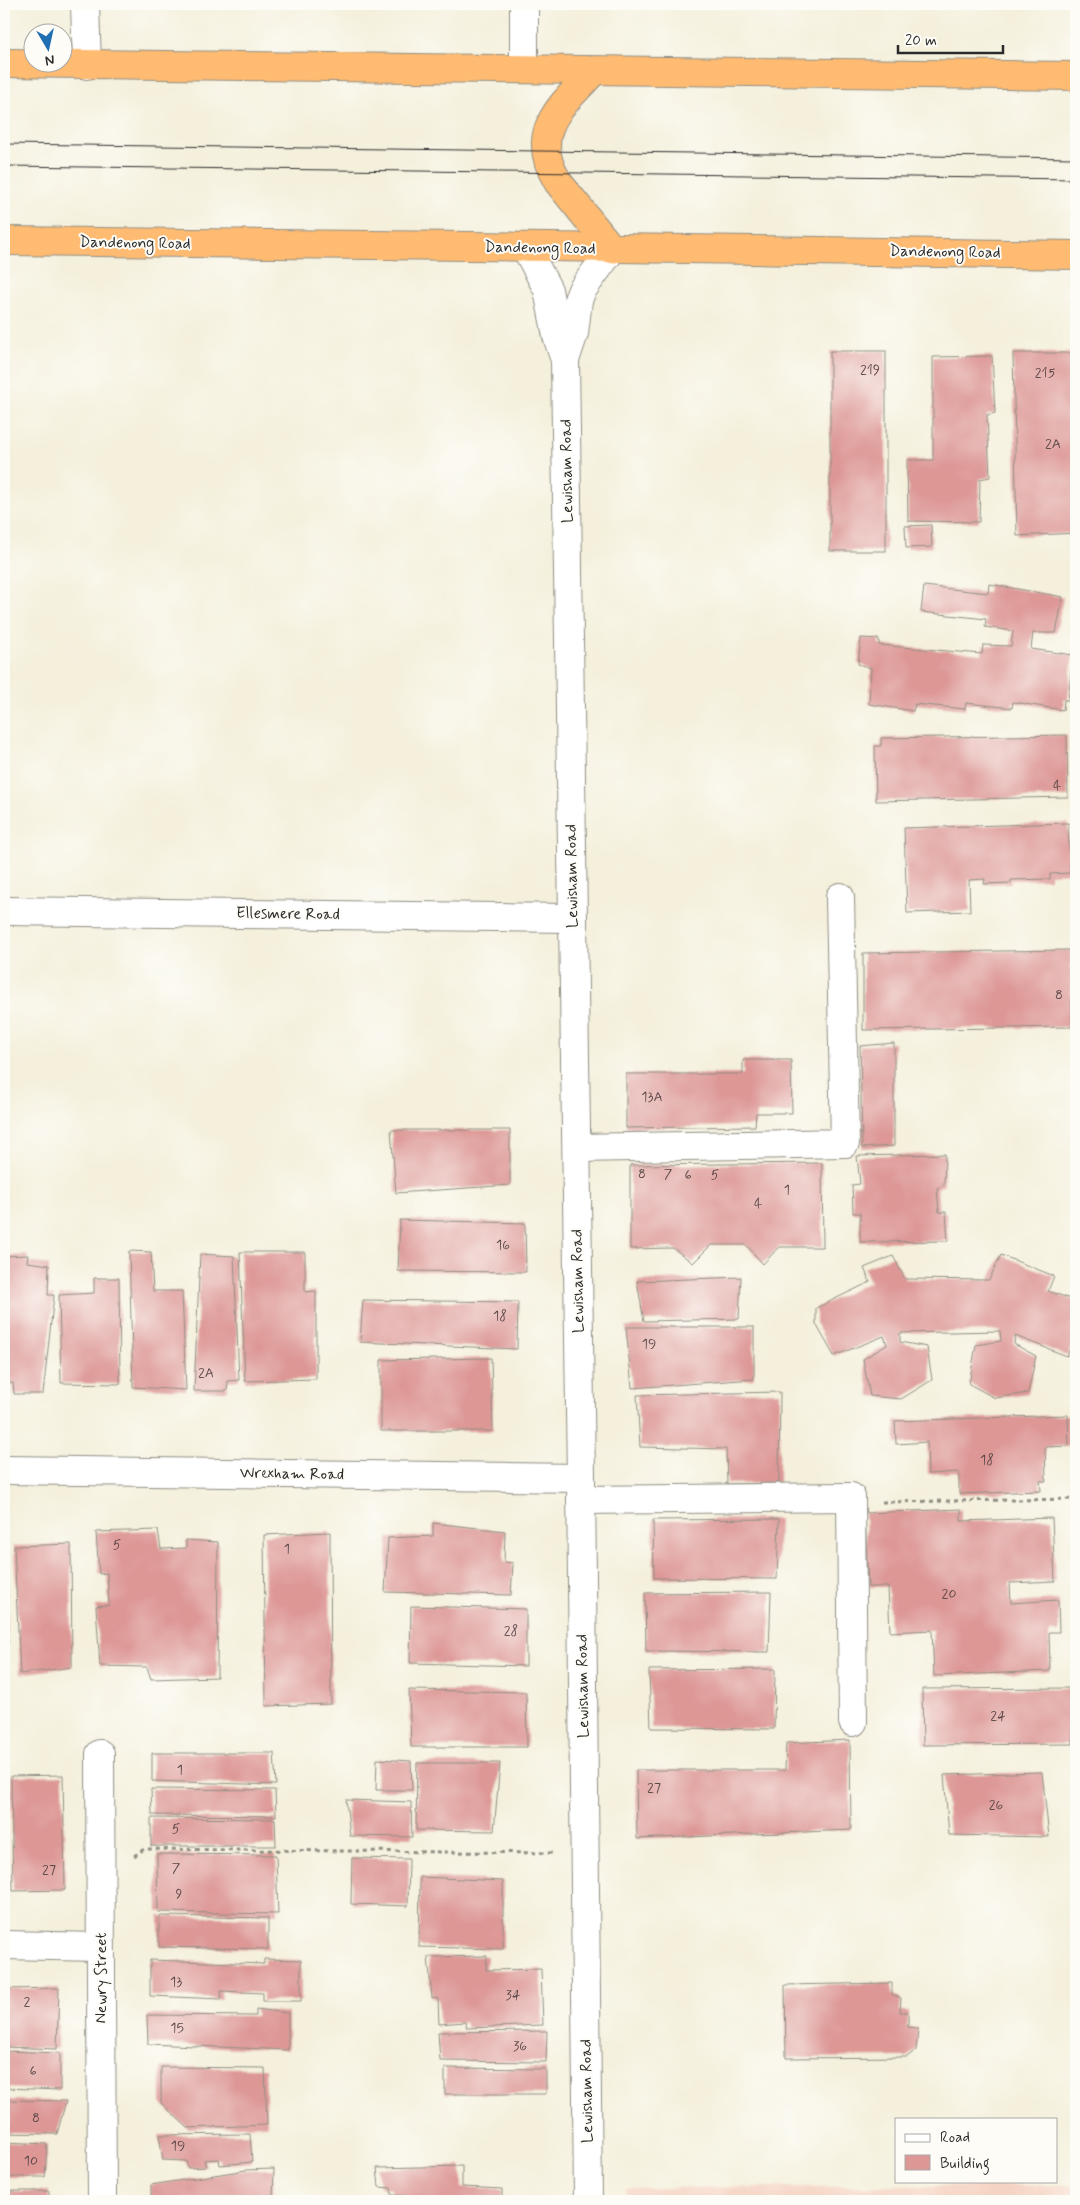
<svg xmlns="http://www.w3.org/2000/svg" width="1080" height="2205" font-family="Mynerve,sans-serif">
	<rect width="100%" height="100%" fill="#fdfcf7"/>
	<filter id="ink" filterUnits="userSpaceOnUse"><feTurbulence type="fractalNoise" baseFrequency=".02" numOctaves="2"/><feDisplacementMap in="SourceGraphic" scale="10" xChannelSelector="R" yChannelSelector="G"/><feConvolveMatrix kernelMatrix="1 2 1 2 8 2 1 2 1" color-interpolation-filters="sRGB"/></filter>
	<filter id="wash" filterUnits="userSpaceOnUse"><feTurbulence type="fractalNoise" baseFrequency=".0096" numOctaves="4" result="noise"/><feDisplacementMap in="SourceGraphic" scale="20" xChannelSelector="R" yChannelSelector="G"/><feGaussianBlur stdDeviation="1.12" result="paint"/><feColorMatrix in="noise" values="0 0 0 0 0 0 0 0 0 0 0 0 0 0 0 0 0 1.4 0 .05"/><feComposite in="paint" operator="in"/></filter>
	<g filter="url(#wash)">
		<rect width="100%" height="100%" fill="#f4f0dc"/>
		<!-- built -->
		<path fill="#f5d3c2" d="M1076,2185V2201H626V2188Z"/>
		<g id="blocks">
			<!-- building -->
			<g fill="#dd9896">
				<rect x="830" y="351" width="56" height="200"/>
				<path d="M1013,353H1076V533L1017,536Z"/>
				<path d="M992,356L995,413L987,415L990,477L980,479L979,522L908,521L907,460H933V357Z"/>
				<path d="M931,525L932,547L906,548L905,526Z"/>
				<path d="M989,584L1063,597L1056,633H1033L1031,649L1073,655L1068,700H1064L1063,710L1013,702L1012,708L966,703L965,709L915,704L913,711L869,704L871,668L858,664L861,638L879,639V645L982,654L983,645L1011,646L1013,631L985,627L986,619L921,612L924,586L988,593Z"/>
				<path d="M1067,735L1068,797L876,801L875,746H881V738Z"/>
				<path d="M1068,823L1070,873L1050,874V879L1011,880V883L984,884L985,879L969,880L970,911L907,913L904,828Z"/>
				<path d="M1071,950L1072,1027L863,1030V953Z"/>
				<path d="M894,1043V1146L862,1148L860,1046Z"/>
				<path d="M743,1060H791L792,1113H756L755,1126L626,1128V1074H743Z"/>
				<path d="M391,1130H510V1185L396,1193Z"/>
				<path d="M945,1154L944,1185L937,1188L939,1212H946L948,1241L860,1242V1213H853L852,1185L860,1184L857,1156Z"/>
				<path d="M822,1163L823,1247H779L763,1264L746,1245H711L693,1263L673,1248L630,1249V1165Z"/>
				<path d="M400,1220L525,1223L526,1272L398,1271Z"/>
				<path d="M129,1251L151,1252L153,1291H182L186,1390L133,1387Z"/>
				<path d="M240,1252H305V1292L316,1291V1379L245,1381Z"/>
				<path d="M200,1254L234,1256L239,1380L228,1381L227,1391H194Z"/>
				<path d="M28,1255L27,1262L49,1265L48,1295H54L43,1394H14L13,1383H4V1256Z"/>
				<path d="M1001,1255L1054,1276L1048,1291L1076,1301V1334L1067,1356L1015,1336L1014,1344L1036,1356L1028,1393L995,1398L969,1384L976,1345L1001,1341L1000,1331L900,1333V1342L927,1347L932,1380L901,1399L870,1396L863,1359L887,1345L884,1336L834,1356L816,1324V1308L870,1282L864,1268L893,1256L905,1279L989,1280Z"/>
				<path d="M741,1277L739,1319L644,1321L637,1281Z"/>
				<path d="M94,1278H119L120,1384L61,1383L59,1295L94,1293Z"/>
				<path d="M363,1300L518,1302L517,1349L360,1342Z"/>
				<path d="M626,1327H754V1379L632,1388Z"/>
				<path d="M491,1358L493,1431H381V1360Z"/>
				<path d="M780,1392L779,1483L727,1484L726,1449L640,1447L637,1395Z"/>
				<path d="M1068,1415L1069,1446L1045,1447L1046,1481H1040L1041,1491L959,1494V1472L928,1474L927,1442L896,1444L895,1421Z"/>
				<path d="M961,1509V1521L1052,1518L1055,1581L1010,1583L1011,1603L1058,1600L1059,1632H1049L1050,1671L934,1676L932,1630L890,1632L888,1587H868L865,1513Z"/>
				<path d="M779,1519L777,1579L654,1578L653,1520Z"/>
				<path d="M433,1523L505,1531L504,1562L513,1563L511,1595L385,1592L388,1538L433,1536Z"/>
				<path d="M158,1530L161,1549L186,1548V1540L218,1542L217,1677L151,1679L147,1667L100,1666L96,1606L109,1605L107,1573L99,1574L96,1532Z"/>
				<path d="M330,1532L331,1704L266,1706L264,1535Z"/>
				<path d="M4,1542H6L8,1644L4,1645Z"/>
				<path d="M71,1544L72,1667L20,1674L14,1546Z"/>
				<path d="M771,1592L769,1652L646,1651L645,1593Z"/>
				<path d="M411,1606L526,1609V1666L410,1663Z"/>
				<path d="M775,1669L774,1729L651,1728L649,1670Z"/>
				<path d="M1073,1688V1744L923,1745L922,1689Z"/>
				<path d="M409,1690L526,1692L527,1747H411Z"/>
				<path d="M850,1740L851,1830L637,1839L636,1770H785L786,1743Z"/>
				<path d="M152,1753H274L276,1785L152,1781Z"/>
				<path d="M377,1759L411,1761L412,1790H376Z"/>
				<path d="M417,1763H500L494,1831L416,1830Z"/>
				<path d="M1042,1772L1049,1837L949,1835L944,1775Z"/>
				<path d="M63,1775L65,1890L13,1891L11,1776Z"/>
				<path d="M151,1789L275,1790L276,1816L152,1815Z"/>
				<path d="M346,1800L411,1802L412,1837L350,1836Z"/>
				<path d="M151,1818L275,1819L276,1846H151Z"/>
				<path d="M157,1854L276,1855L278,1914L158,1912Z"/>
				<path d="M4,1857H5L6,1894H4Z"/>
				<path d="M352,1858L409,1859L408,1906L351,1904Z"/>
				<path d="M420,1877L503,1881V1949L419,1947Z"/>
				<path d="M159,1916L268,1918V1949L159,1947Z"/>
				<path d="M487,1956L486,1970L541,1969L543,2025L467,2028L465,2022L439,2024L438,1999L432,1998L428,1957Z"/>
				<path d="M264,1959L301,1960V2001H263V1993L221,1991L222,1999L150,1996V1960L264,1964Z"/>
				<path d="M892,1983V1994L901,1998L900,2012H908V2027L918,2028L916,2050L907,2057L786,2058L785,1985Z"/>
				<path d="M59,1988L57,2049L4,2047V1989Z"/>
				<path d="M256,2009L288,2013V2050L148,2044L147,2015L256,2016Z"/>
				<path d="M547,2031L546,2062L440,2061L438,2032Z"/>
				<path d="M4,2051L60,2053V2090L4,2088Z"/>
				<path d="M161,2067L265,2068L267,2125L188,2128L161,2103Z"/>
				<path d="M445,2068L546,2069V2094H445Z"/>
				<path d="M4,2100L66,2101L57,2134L4,2133Z"/>
				<path d="M250,2134L252,2162L220,2165L219,2159L204,2160L206,2167L188,2168L186,2161L163,2160L159,2135Z"/>
				<path d="M4,2142L47,2144L45,2177H4Z"/>
				<path d="M462,2166V2187L502,2189V2201H408V2196L392,2195L391,2188L379,2187L377,2168Z"/>
				<path d="M274,2169L273,2201H151V2185L246,2170Z"/>
				<rect x="4" y="2191" width="45" height="10"/>
			</g>
		</g>
	</g>
	<g filter="url(#ink)">
		<use href="#blocks" fill-opacity="0" stroke="#908e84" stroke-width="1"/>
		<g fill="none" stroke-linecap="round" stroke-linejoin="round">
			<defs>
				<g id="minor">
					<path d="M85,4L87,65"/>
					<path d="M524,4V69"/>
					<path d="M526,248L548,290L557,336L565,360L581,1478L588,2201"/>
					<path d="M565,360L574,333L578,300L582,290L612,249"/>
					<path d="M4,911L572,918"/>
					<path d="M577,1148L845,1143L840,897"/>
					<path d="M4,1470L581,1478"/>
					<path d="M581,1500L851,1497L853,1722"/>
					<path d="M100,1754L102,2201"/>
					<path d="M4,1945L100,1947"/>
				</g>
				<g id="highway">
					<path d="M4,63L1076,76"/>
					<path d="M594,71C561,106 527,132 558,182L612,249"/>
					<path d="M4,241C361,246 719,247 1076,255"/>
				</g>
			</defs>
			<!-- minor casing -->
			<use href="#minor" stroke="#908e84" stroke-width="30"/>
			<!-- highway casing -->
			<use href="#highway" stroke="#908e84" stroke-width="30"/>
			<!-- path -->
			<g stroke="#908e84" stroke-width="3" stroke-dasharray="4 4" stroke-linecap="butt">
				<path d="M1073,143H1076"/>
				<path d="M882,1502L1076,1499"/>
				<path d="M134,1856L144,1849L553,1853"/>
			</g>
			<!-- minor -->
			<use href="#minor" stroke="#fff" stroke-width="28"/>
			<!-- highway -->
			<use href="#highway" stroke="#ffbb71" stroke-width="28"/>
			<!-- tram -->
			<g stroke="#2b2b2b" stroke-width="1">
				<path d="M4,144L1076,158"/>
				<path d="M4,166L1076,179"/>
			</g>
		</g>
	</g>
	<g text-anchor="middle" dominant-baseline="central" stroke-width="4" stroke-linejoin="round" paint-order="stroke">
		<!-- number labels -->
		<g font-size="14" fill="#584646">
			<text x="870" y="370">219</text>
			<text x="1045" y="373">215</text>
			<text x="1053" y="444">2A</text>
			<text x="1057" y="786">4</text>
			<text x="1059" y="995">8</text>
			<text x="652" y="1097">13A</text>
			<text x="642" y="1174">8</text>
			<text x="668" y="1174">7</text>
			<text x="688" y="1175">6</text>
			<text x="715" y="1175">5</text>
			<text x="787" y="1190">1</text>
			<text x="758" y="1204">4</text>
			<text x="503" y="1245">16</text>
			<text x="500" y="1316">18</text>
			<text x="649" y="1344">19</text>
			<text x="206" y="1373">2A</text>
			<text x="987" y="1460">18</text>
			<text x="117" y="1545">5</text>
			<text x="287" y="1549">1</text>
			<text x="949" y="1594">20</text>
			<text x="511" y="1631">28</text>
			<text x="998" y="1716">24</text>
			<text x="180" y="1770">1</text>
			<text x="654" y="1788">27</text>
			<text x="996" y="1805">26</text>
			<text x="176" y="1829">5</text>
			<text x="176" y="1868">7</text>
			<text x="49" y="1870">27</text>
			<text x="179" y="1894">9</text>
			<text x="176" y="1982">13</text>
			<text x="513" y="1995">34</text>
			<text x="27" y="2002">2</text>
			<text x="177" y="2028">15</text>
			<text x="520" y="2046">36</text>
			<text x="33" y="2071">6</text>
			<text x="36" y="2118">8</text>
			<text x="178" y="2146">19</text>
			<text x="31" y="2161">10</text>
		</g>
		<!-- street labels -->
		<g font-size="16" fill="#2b2b2b" stroke="#fdfcf7">
			<text transform="translate(135 243) rotate(1)">Dandenong Road</text>
			<text transform="translate(540 248) rotate(1)">Dandenong Road</text>
			<text transform="translate(945 252) rotate(1)">Dandenong Road</text>
			<text transform="translate(567 471) rotate(-91)">Lewisham Road</text>
			<text transform="translate(572 876) rotate(-91)">Lewisham Road</text>
			<text transform="translate(288 914) rotate(1)">Ellesmere Road</text>
			<text transform="translate(578 1281) rotate(-91)">Lewisham Road</text>
			<text transform="translate(292 1474) rotate(1)">Wrexham Road</text>
			<text transform="translate(583 1686) rotate(-91)">Lewisham Road</text>
			<text transform="translate(101 1978) rotate(-90)">Newry Street</text>
			<text transform="translate(587 2091) rotate(-91)">Lewisham Road</text>
		</g>
	</g>
	<!-- margin -->
	<rect width="1080" height="2205" fill="none" stroke="#fdfcf7" stroke-width="20"/>
	<!-- legend -->
	<rect x="895" y="2118" width="162" height="65" fill="#fdfcf7" stroke="#a9a8a5"/>
	<rect x="905" y="2134" width="25" height="8" fill="#ffffff" stroke="#a9a8a5"/>
	<text x="940" y="2142" font-size="15" fill="#2b2b2b">Road</text>
	<rect x="905" y="2155" width="25" height="15" fill="#dd9896" stroke="#a9a8a5"/>
	<text x="940" y="2168" font-size="15" fill="#2b2b2b">Building</text>
	<!-- north arrow -->
	<g transform="translate(48 48) rotate(171)"><circle r="24" fill="#fdfcf7" stroke="#a9a8a5"/>
	<path d="M0-4L9 19L0 12L-9 19Z" fill="#1f6fb2"/>
	<text y="-8" font-size="14" font-weight="bold" text-anchor="middle" fill="#2b2b2b">N</text>
	</g>
	<!-- scale -->
	<path d="M898 45v8h105v-8" fill="none" stroke="#2b2b2b" stroke-width="2.5"/>
	<text x="905" y="45" font-size="15" fill="#2b2b2b" stroke="#fdfcf7" stroke-width="4" paint-order="stroke">20 m</text>
</svg>
